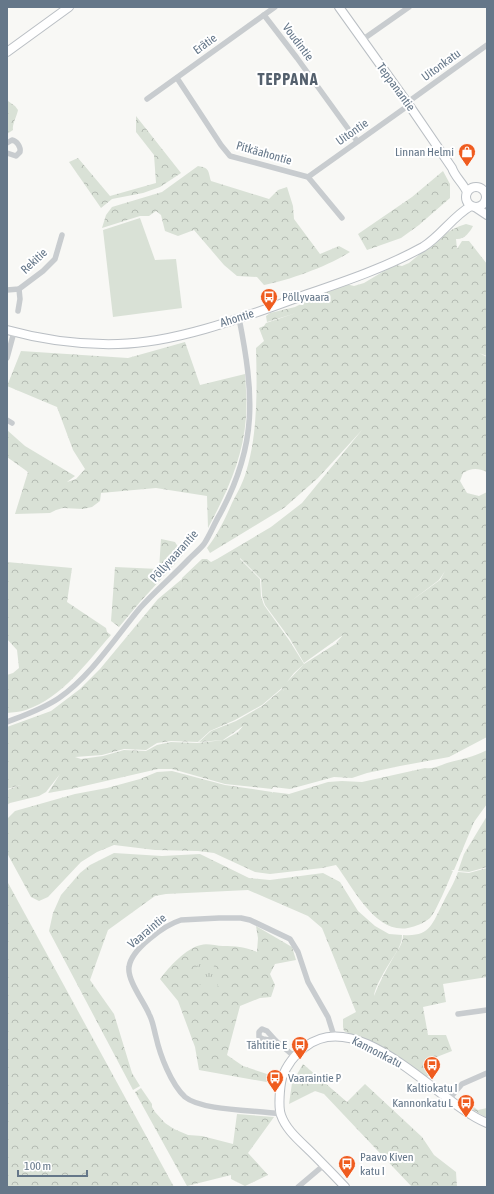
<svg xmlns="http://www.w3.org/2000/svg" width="494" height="1194" font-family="'Asap Condensed',sans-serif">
	<defs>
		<pattern id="forest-crowns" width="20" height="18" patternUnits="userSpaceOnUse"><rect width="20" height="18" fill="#d9e1d6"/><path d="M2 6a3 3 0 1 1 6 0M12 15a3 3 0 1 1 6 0" fill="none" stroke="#b4bbb3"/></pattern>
		<pattern id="park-tufts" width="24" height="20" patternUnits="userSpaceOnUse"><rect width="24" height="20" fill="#d9e1d6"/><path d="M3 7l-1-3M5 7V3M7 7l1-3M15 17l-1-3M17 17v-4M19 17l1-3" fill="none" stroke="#b4bbb3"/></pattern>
	</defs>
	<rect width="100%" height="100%" fill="#f8f8f5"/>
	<!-- forest -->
	<g fill="url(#forest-crowns)" fill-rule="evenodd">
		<path d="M8,101L15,106L18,110C17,116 12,124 13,130L7,134Z"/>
		<path d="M136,116L181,173L160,187L143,193L112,199L101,208L69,162L78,158L110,196L156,183L154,155L136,132Z"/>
		<path d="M198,166C210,168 208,171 211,181L269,199L278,190L287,187L293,206L294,219L320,254L339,246L350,252C328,266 290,280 264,285L257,277L237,276L224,265L194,230L178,236L165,231L161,215L156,211L149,216H140L102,228L106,215L112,207L162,192Z"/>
		<path d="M443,171L450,184V198L419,225L401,238L367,250L358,234L412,197Z"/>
		<path d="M466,224L473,226C470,232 464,240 456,239L457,249L462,241H469L487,264V356L479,353L487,357V472C478,468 471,468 463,473L460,481L467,493L479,496L487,492V737L449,757L400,766L367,773L352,778L334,777L290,789L273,787L272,789L225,784L172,769H158L71,789L48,793L60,774L46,792L39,796L10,803L7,805V790L21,785L7,789V727L51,711L80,689L100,669L158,599L182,579L181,591L182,578L202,559H207L211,562L217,559L271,527L302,503L362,430L318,478L284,508L210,553L207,548C218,534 225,519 232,503C237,493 243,483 246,472C258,434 257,388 256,348L264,341L259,328L264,326L266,323L296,313L267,322L266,316L270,313L295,307L303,303L307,298L346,284L354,286L364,283L384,271L396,265L402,266L409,263C427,249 444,230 466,224ZM240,558L261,579L262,596L265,605L290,639L304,663L343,635L336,643L340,641L304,664L287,682L294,673L304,664L289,640L264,605L261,596L260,579L240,559ZM445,571L440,580L411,601L370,624L411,601L439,580ZM281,687L284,691L282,689L262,706L236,721L211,731L199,742L223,740L243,726L238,732L224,740L197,743L171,742L157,745L146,751L124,750L103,756L81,759L75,757L102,755L124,749L146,750L157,743L171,741L198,742L210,731L235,720L262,705L282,688Z"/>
		<path d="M185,342L200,385L245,374C246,388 247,403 246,417C243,459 227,492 208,528L207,496L156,488L101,493L100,501L92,507L83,509L63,508L56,510L50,513L15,514L28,472L7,457V430L25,446L75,476L67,482L76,479L85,469L73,450L57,407L7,386L21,351L128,358Z"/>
		<path d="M161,539L175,542L183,555L140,602L119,627L111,621L115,567L159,569Z"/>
		<path d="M7,562L72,568L67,602L106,628L107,632L111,635C86,663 63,697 26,710C20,712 13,712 7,713V675L13,673L19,668L17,650L7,639Z"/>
		<path d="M487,750V804L474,822L454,870H451L453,871C449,880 436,912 430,918C423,924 416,926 408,928C375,934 353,887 336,865L322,868L270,874L255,872L214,853L198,851L155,850L114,845L97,852L81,862L48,897L39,901L31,897L7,853V819L15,811L75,794L107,788L140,779L157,772L172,771L225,785L272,792V793L273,792L289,794L328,782L342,781L362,782L425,768C435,769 438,766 447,763C462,759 473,757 487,750Z"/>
		<path d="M487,816V867L469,872L458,871L464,854Z"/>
		<path d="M114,853L162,856L200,854L249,878L270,880L323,873L340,882L358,911L375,926L389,934L402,935C402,944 398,949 394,956C388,965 375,986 374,996C379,983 386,970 393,958C397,950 403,945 403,935C430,937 432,924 443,903C448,892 454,884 458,872L469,873L487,868V977L443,984L446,1002L423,1007L428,1035H446L452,1051L424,1062L429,1076L426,1077L380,1047L359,1036H354L344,1031L343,1027V1019L356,1012L322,928L308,916L248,890L166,894L155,896L108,930L90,980L114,1014L132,1073L140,1086L133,1090L49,931L53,913L61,895L80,873L90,865Z"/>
		<path d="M7,881L174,1187H7Z"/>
		<path d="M256,926L292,947L296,960L275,964L270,974L275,985L271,997L260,998L240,1006L227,1055L243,1066L273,1076L272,1083L199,1070L195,1047L178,1001L160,979C169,967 186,948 201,945C207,943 216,946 223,946C235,946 246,947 257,952L258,938Z"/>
		<path d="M303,1064L347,1102L365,1084L422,1137L434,1155L456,1172L457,1187H412L324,1094L315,1091L289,1104L292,1083Z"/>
		<path d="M141,1088L152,1104V1107L155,1112L165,1123L174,1129L188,1135L202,1136L233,1144L237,1114L274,1117L248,1153L268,1175L245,1186L231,1179V1175L187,1186L135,1092Z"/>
		<path d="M465,1101L478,1110L487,1108V1118L465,1105Z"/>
	</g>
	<!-- park -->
	<path fill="url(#park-tufts)" d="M201,962L211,963C220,973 220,977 217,989L212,991C197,985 197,984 195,968Z"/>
	<!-- garden -->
	<path fill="#d9e1d6" d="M140,218L155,260L176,259L182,308L113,317L103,230Z"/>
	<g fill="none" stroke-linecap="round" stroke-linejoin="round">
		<defs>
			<g id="secondary">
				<path d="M339,7L409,105L452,168C455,177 463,183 467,192"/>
				<path d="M7,52L69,7"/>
				<circle cx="476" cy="197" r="10"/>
				<path d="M475,207L487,215"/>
				<path d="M7,330C43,340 80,345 118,344C177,343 247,316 302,296C343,282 385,268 423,247C441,236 453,216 471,206"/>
				<path d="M345,1187C334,1175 323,1164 311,1152C300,1141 286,1130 281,1115C278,1107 280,1086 282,1078C286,1066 295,1054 305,1047C359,1004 439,1104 487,1123"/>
			</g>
		</defs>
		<!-- secondary casing -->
		<use href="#secondary" stroke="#babfc4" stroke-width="10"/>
		<!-- street -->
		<g stroke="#c8cccf" stroke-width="5.5">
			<path d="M264,15L297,58L357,141"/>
			<path d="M362,40L409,7"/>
			<path d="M177,78L221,145L230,156L308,177L342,218"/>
			<path d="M147,99L275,7"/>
			<path d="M408,102L487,45"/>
			<path d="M7,143L12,140C17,141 21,147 20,152L16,156L7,153"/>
			<path d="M308,177L409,105"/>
			<path d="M7,290L19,289L43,271L55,259L62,235"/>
			<path d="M18,311L20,299L19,289"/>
			<path d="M7,358L14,332"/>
			<path d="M7,420L12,423"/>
			<path d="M7,722C25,715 43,709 59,698C91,676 115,638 140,608C155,591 173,576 189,559C194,554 200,549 204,544C210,535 214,524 220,514C258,444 254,394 239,318"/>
			<path d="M458,1014L487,1010"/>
			<path d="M276,1041L263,1039L259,1037V1032L262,1029L267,1031L276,1041L295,1057"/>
			<path d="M449,1099L462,1084L487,1073"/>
			<path d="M280,1114C257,1110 202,1111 185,1097C171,1084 160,1055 156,1037C154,1030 153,1021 149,1014C144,1002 127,980 129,967C131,949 165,925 181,920L219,918H241L250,920L290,939L298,952L308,982L328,1017L334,1036"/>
			<path d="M298,1187L324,1165"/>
		</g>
		<!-- secondary -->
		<use href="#secondary" stroke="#fff" stroke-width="8"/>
	</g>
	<!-- icons -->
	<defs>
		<symbol id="shop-pin" viewBox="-11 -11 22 30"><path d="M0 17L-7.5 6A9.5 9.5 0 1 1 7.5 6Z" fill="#ef5c1f" stroke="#fff"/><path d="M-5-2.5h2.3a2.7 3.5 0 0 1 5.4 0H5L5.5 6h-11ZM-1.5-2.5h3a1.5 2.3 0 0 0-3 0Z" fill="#fff"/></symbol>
		<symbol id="bus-pin" viewBox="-11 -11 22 30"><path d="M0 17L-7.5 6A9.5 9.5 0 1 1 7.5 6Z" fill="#ef5c1f" stroke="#fff"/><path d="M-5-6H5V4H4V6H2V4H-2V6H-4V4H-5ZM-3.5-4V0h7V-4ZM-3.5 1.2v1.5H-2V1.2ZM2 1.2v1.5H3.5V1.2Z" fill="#fff"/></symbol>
	</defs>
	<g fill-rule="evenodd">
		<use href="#shop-pin" x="457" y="142" width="20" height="27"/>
		<use href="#bus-pin" x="259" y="287" width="20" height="27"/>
		<use href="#bus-pin" x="290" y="1035" width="20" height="27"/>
		<use href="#bus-pin" x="422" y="1055" width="20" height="27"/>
		<use href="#bus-pin" x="265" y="1068" width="20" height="27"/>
		<use href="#bus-pin" x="456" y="1093" width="20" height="27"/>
		<use href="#bus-pin" x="337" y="1154" width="20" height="27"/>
	</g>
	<g text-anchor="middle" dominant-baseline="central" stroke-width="4" stroke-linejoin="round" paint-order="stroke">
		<!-- street labels -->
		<g font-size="12" fill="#657789" stroke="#fff">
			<text transform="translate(298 42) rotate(53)">Voudintie</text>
			<text transform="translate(205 44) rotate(-36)">Erätie</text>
			<text transform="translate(441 65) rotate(-36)">Uitonkatu</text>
			<text transform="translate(396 87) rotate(54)">Teppanantie</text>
			<text transform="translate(352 132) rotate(-35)">Uitontie</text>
			<text transform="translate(264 153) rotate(16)">Pitkäahontie</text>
			<text transform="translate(34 261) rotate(-43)">Rekitie</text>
			<text transform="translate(237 318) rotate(-17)">Ahontie</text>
			<text transform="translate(174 556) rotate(-48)">Pöllyvaarantie</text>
			<text transform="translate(147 931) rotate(-40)">Vaaraintie</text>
			<text transform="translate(377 1052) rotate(27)">Kannonkatu</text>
		</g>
		<!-- poi labels -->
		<g font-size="12" fill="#657789" stroke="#fff" text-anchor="end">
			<text x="454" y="152">Linnan Helmi</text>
			<text x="282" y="297" text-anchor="start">Pöllyvaara</text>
			<text x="287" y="1045">Tähtitie E</text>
			<text x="288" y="1078" text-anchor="start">Vaaraintie P</text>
			<text x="432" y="1088" text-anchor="middle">Kaltiokatu I</text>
			<text x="453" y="1103">Kannonkatu L</text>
			<text x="360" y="1157" text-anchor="start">Paavo Kiven<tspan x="360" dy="14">katu I</tspan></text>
		</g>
		<!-- district labels -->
		<g font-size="16" font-weight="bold" letter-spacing="1" fill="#54606d" stroke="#fff">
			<text x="288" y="79">TEPPANA</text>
		</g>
	</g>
	<!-- border -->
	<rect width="494" height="1194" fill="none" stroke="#657789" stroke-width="16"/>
	<!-- scale -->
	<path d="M18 1170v6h69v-6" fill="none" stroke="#657789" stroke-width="2"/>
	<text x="24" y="1170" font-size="12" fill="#657789" stroke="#ffffff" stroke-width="3" paint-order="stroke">100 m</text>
</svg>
